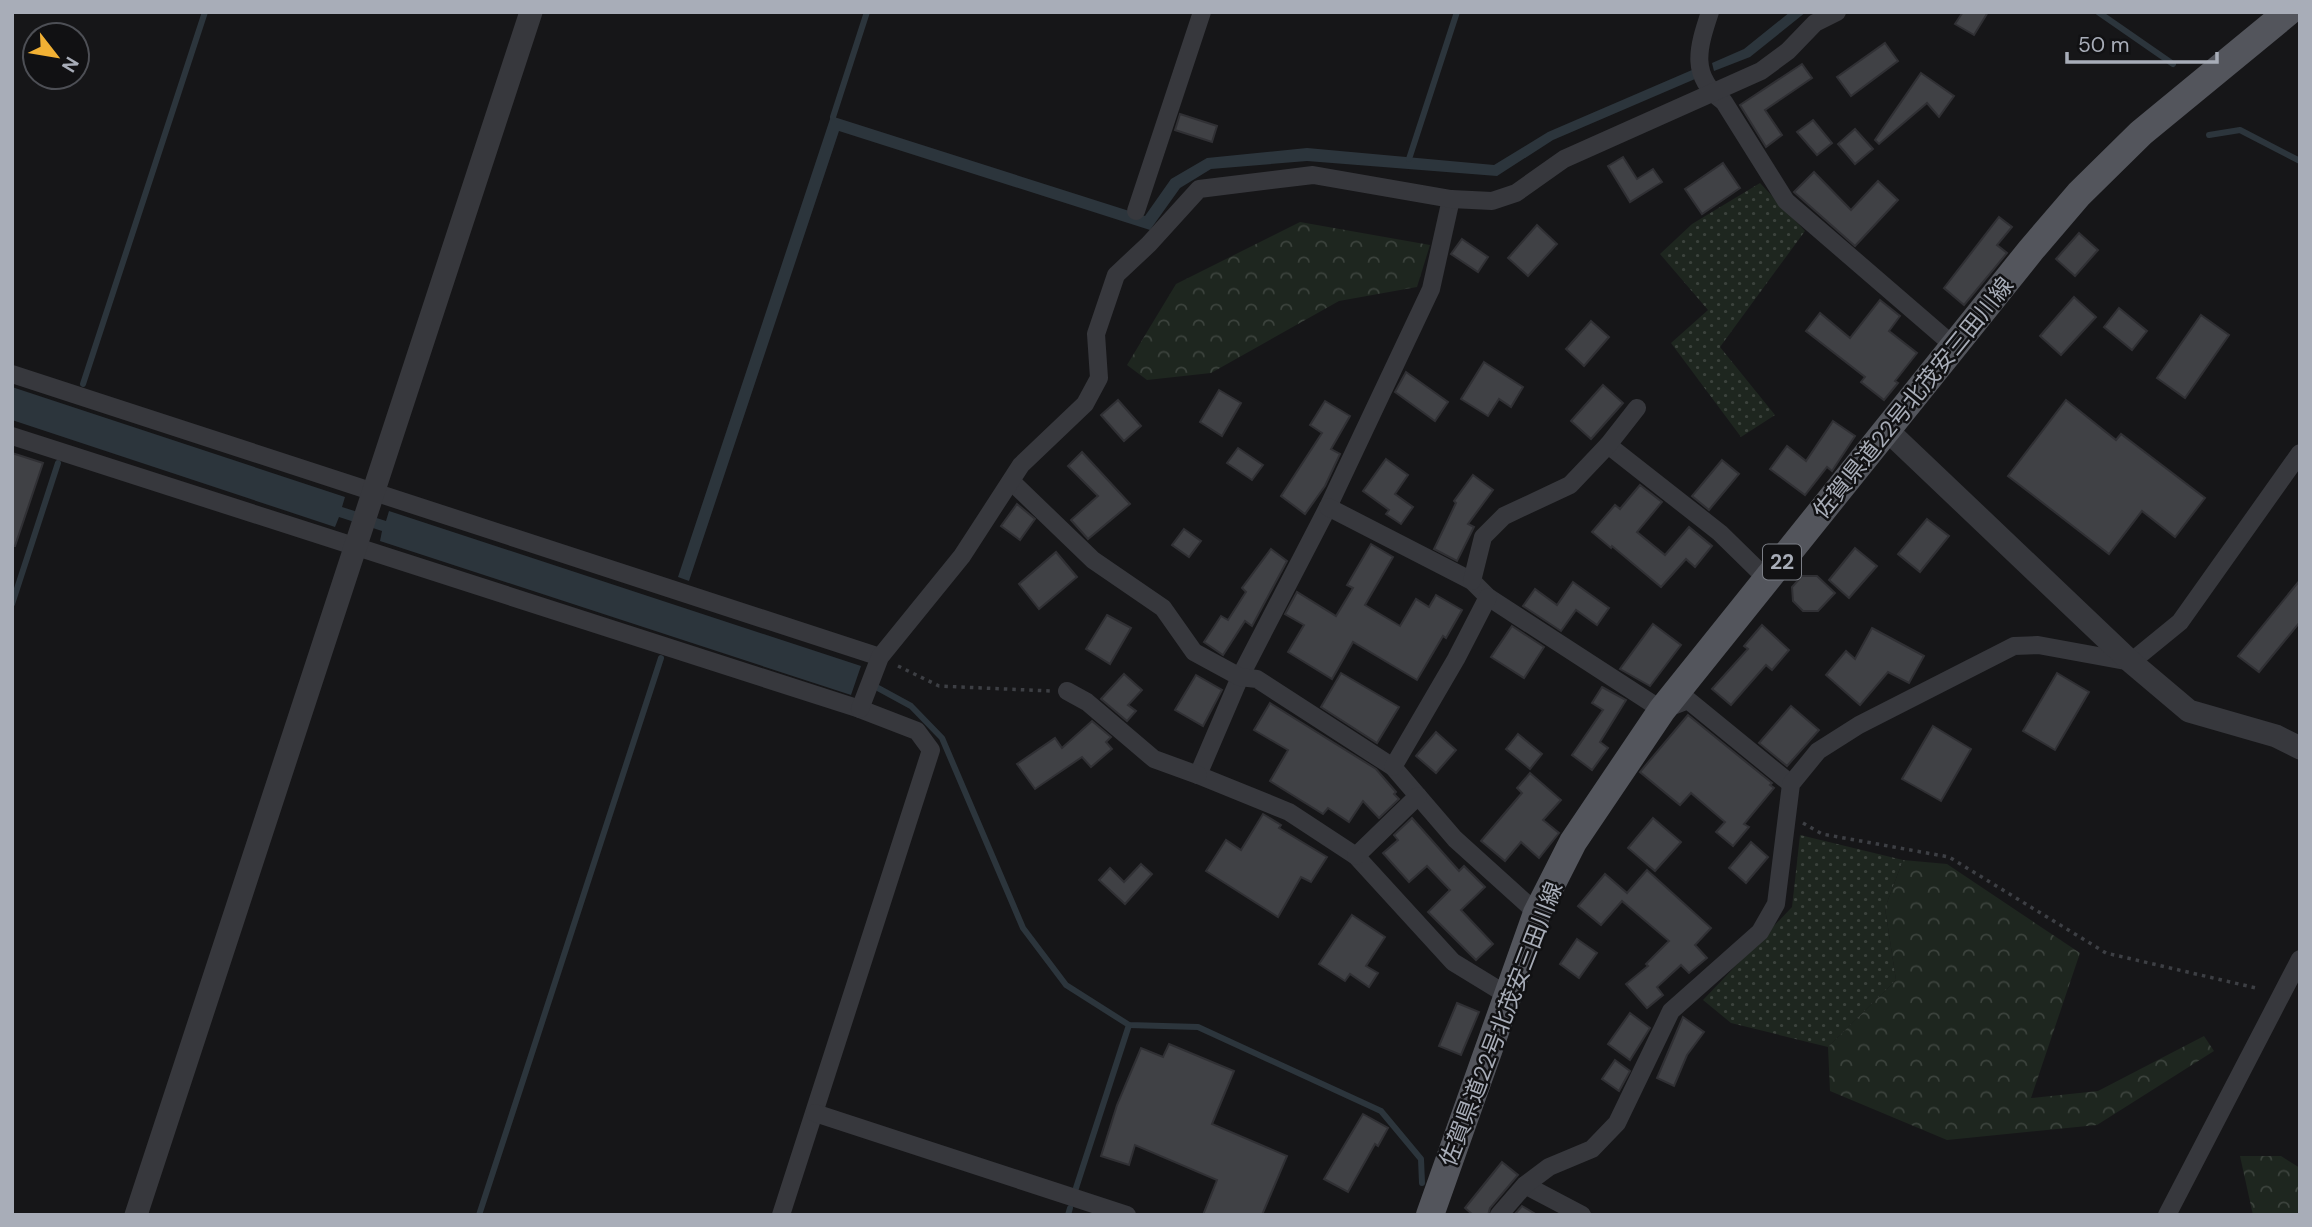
<svg xmlns="http://www.w3.org/2000/svg" width="2312" height="1227" font-family="'DM Sans','Noto Sans JP',sans-serif">
	<defs>
		<pattern id="grass-dots" width="8" height="8" patternUnits="userSpaceOnUse" patternTransform="scale(1.75)"><rect width="8" height="8" fill="#1e261f"/><path d="M2 2h.1M6 6h.1" fill="none" stroke="#3c433d" stroke-width="1.8" stroke-linecap="round"/></pattern>
		<pattern id="forest-crowns" width="20" height="18" patternUnits="userSpaceOnUse" patternTransform="scale(1.75)"><rect width="20" height="18" fill="#1e261f"/><path d="M2 6a3 3 0 1 1 6 0M12 15a3 3 0 1 1 6 0" fill="none" stroke="#3c433d"/></pattern>
	</defs>
	<rect width="100%" height="100%" fill="#161618"/>
	<!-- grass -->
	<g fill="url(#grass-dots)">
		<path d="M1760,183L1805,231L1720,347L1775,415L1741,437L1671,343L1708,310L1660,254L1692,224Z"/>
		<path d="M1800,835L1903,860L1885,908L1896,980L1828,1047L1731,1023L1703,1000L1792,907Z"/>
	</g>
	<!-- forest -->
	<g fill="url(#forest-crowns)">
		<path d="M1300,222L1430,245L1417,287L1339,301L1211,373L1147,380L1127,365L1176,284Z"/>
		<path d="M1903,860L1947,864L2080,953L2031,1098L2098,1091L2204,1036L2214,1051L2097,1125L1947,1140L1830,1091L1828,1047L1896,980L1885,908Z"/>
		<path d="M2240,1156H2281L2300,1168V1215H2253Z"/>
	</g>
	<!-- water -->
	<g fill="#2c353c">
		<path d="M1790,12H1806L1750,57L1714,71L1712,63L1744,49Z"/>
		<path d="M1692,70L1695,79L1553,140L1497,176L1307,161L1211,169L1180,188L1150,230L839,131L689,581L678,577L831,116L1145,216L1171,179L1207,158L1307,148L1494,165L1548,132Z"/>
		<path d="M12,387L345,497L342,507L386,521L389,511L861,666L851,695L380,541L382,531L339,517L335,527L12,420Z"/>
	</g>
	<g fill="none" stroke-linecap="round" stroke-linejoin="round">
		<!-- stream -->
		<g stroke="#2c353c" stroke-width="6">
			<path d="M2098,12L2173,64"/>
			<path d="M833,117L867,12"/>
			<path d="M2209,135L2240,130L2300,161"/>
			<path d="M1409,159L1457,12"/>
			<path d="M83,384L205,12"/>
			<path d="M12,604L58,463"/>
			<path d="M878,688L911,706L942,738L1023,928L1066,985L1129,1025L1198,1027L1381,1111L1421,1159L1422,1183"/>
			<path d="M1075,1191L1129,1025"/>
			<path d="M479,1215L661,658"/>
			<path d="M1068,1215L1070,1208"/>
		</g>
	</g>
	<!-- building -->
	<g fill="#404145" stroke="#303034" stroke-width="2">
		<path d="M1963,12H1988L1974,35L1955,24Z"/>
		<path d="M1885,43L1898,61L1851,96L1837,77Z"/>
		<path d="M1802,64L1812,78L1765,110L1782,135L1766,147L1740,105Z"/>
		<path d="M1921,73L1954,96L1939,117L1927,103L1879,144L1875,140Z"/>
		<path d="M1180,114L1217,126L1212,142L1175,130Z"/>
		<path d="M1813,120L1832,143L1817,155L1797,132Z"/>
		<path d="M1855,129L1873,149L1855,164L1838,144Z"/>
		<path d="M1623,157L1637,179L1653,169L1662,182L1630,202L1608,166Z"/>
		<path d="M1723,163L1740,188L1702,214L1685,189Z"/>
		<path d="M1814,172L1851,210L1878,181L1898,200L1855,246L1794,192Z"/>
		<path d="M1999,217L2012,227L1997,245L2007,253L1964,305L1944,288Z"/>
		<path d="M1537,225L1557,244L1528,276L1508,258Z"/>
		<path d="M2079,233L2098,250L2075,276L2056,259Z"/>
		<path d="M1462,239L1488,257L1478,272L1451,254Z"/>
		<path d="M2074,297L2096,317L2061,355L2040,336Z"/>
		<path d="M1880,300L1900,316L1889,331L1917,353L1895,381L1898,383L1884,400L1861,382L1865,377L1806,331L1820,313L1850,338Z"/>
		<path d="M2119,308L2147,331L2132,350L2104,327Z"/>
		<path d="M2201,315L2229,335L2185,398L2157,378Z"/>
		<path d="M1591,321L1609,337L1584,366L1566,349Z"/>
		<path d="M1484,362L1523,387L1511,407L1499,399L1488,416L1461,399Z"/>
		<path d="M1406,372L1448,402L1435,421L1395,392Z"/>
		<path d="M1603,385L1623,403L1591,439L1571,421Z"/>
		<path d="M1219,390L1241,403L1222,436L1200,422Z"/>
		<path d="M1118,400L1141,426L1124,441L1101,415Z"/>
		<path d="M2066,400L2116,440L2121,434L2205,498L2175,537L2142,511L2109,554L2008,476Z"/>
		<path d="M1325,401L1350,416L1331,449L1340,454L1325,486L1305,514L1281,496L1322,433L1310,425Z"/>
		<path d="M1833,421L1855,436L1832,471L1827,467L1805,495L1770,469L1787,446L1806,461Z"/>
		<path d="M1238,448L1263,465L1252,480L1227,463Z"/>
		<path d="M1082,452L1130,504L1088,539L1071,520L1098,496L1068,466Z"/>
		<path d="M12,453L43,463L15,546H12Z"/>
		<path d="M1386,459L1408,475L1395,494L1413,507L1401,524L1386,514L1389,510L1363,491Z"/>
		<path d="M1722,460L1739,474L1709,510L1692,496Z"/>
		<path d="M1473,475L1493,490L1468,524L1474,527L1457,561L1434,549L1456,503L1454,501Z"/>
		<path d="M1640,485L1662,502L1637,532L1665,555L1689,527L1712,546L1695,567L1686,559L1661,587L1612,546L1611,548L1592,532L1615,505L1620,509Z"/>
		<path d="M1017,504L1035,519L1020,540L1001,526Z"/>
		<path d="M1927,519L1949,536L1920,572L1898,554Z"/>
		<path d="M1184,529L1201,541L1189,557L1172,545Z"/>
		<path d="M1371,544L1393,557L1365,605L1400,626L1416,599L1429,607L1436,595L1462,610L1446,638L1443,636L1417,680L1353,642L1332,679L1288,652L1304,625L1285,614L1297,592L1336,616L1353,588L1347,585Z"/>
		<path d="M1855,548L1877,566L1849,598L1829,580Z"/>
		<path d="M1271,549L1287,561L1252,626L1245,621L1223,655L1204,642L1221,616L1228,620L1246,592L1242,588Z"/>
		<path d="M1056,552L1077,577L1039,609L1019,584Z"/>
		<path d="M1802,576H1817L1835,593L1818,611H1803L1793,601L1792,587Z"/>
		<path d="M2300,580V622L2259,672L2238,656Z"/>
		<path d="M1573,582L1609,608L1597,625L1576,610L1561,631L1523,606L1535,589L1557,605Z"/>
		<path d="M1107,615L1131,628L1110,664L1086,649Z"/>
		<path d="M1653,624L1681,645L1650,686L1620,669Z"/>
		<path d="M1762,625L1789,650L1772,670L1766,665L1731,705L1712,689L1748,649L1744,646Z"/>
		<path d="M1512,626L1544,647L1524,678L1491,657Z"/>
		<path d="M1872,628L1924,656L1909,683L1888,672L1860,705L1826,675L1846,651L1855,659Z"/>
		<path d="M1341,673L1399,707L1377,743L1321,707Z"/>
		<path d="M2057,673L2089,692L2055,750L2023,731Z"/>
		<path d="M1124,674L1142,690L1128,705L1136,711L1127,721L1101,699Z"/>
		<path d="M1196,675L1222,690L1203,726L1175,710Z"/>
		<path d="M1602,687L1626,700L1600,742L1608,748L1592,770L1572,755L1603,710L1592,703Z"/>
		<path d="M1270,703L1376,769L1396,792L1394,794L1399,799L1379,818L1363,801L1349,822L1328,808L1323,814L1270,781L1288,750L1254,730Z"/>
		<path d="M1791,706L1819,730L1787,766L1759,743Z"/>
		<path d="M1688,715L1772,783L1770,785L1774,788L1744,824L1749,827L1733,846L1716,832L1725,822L1691,793L1680,805L1640,772Z"/>
		<path d="M1092,721L1111,737L1106,742L1112,749L1091,767L1082,757L1035,789L1017,764L1055,738L1062,748Z"/>
		<path d="M1933,726L1971,749L1941,801L1902,779Z"/>
		<path d="M1436,732L1456,750L1436,773L1416,756Z"/>
		<path d="M1518,734L1542,754L1530,769L1506,749Z"/>
		<path d="M1530,773L1561,800L1543,820L1559,833L1539,858L1521,842L1505,861L1481,841L1522,793L1517,788Z"/>
		<path d="M1263,814L1281,825L1279,828L1327,857L1311,882L1301,877L1278,917L1206,871L1226,840L1241,850Z"/>
		<path d="M1412,818L1459,871L1464,866L1485,887L1461,910L1493,944L1476,960L1428,912L1450,890L1427,866L1409,882L1383,853L1398,840L1394,835Z"/>
		<path d="M1653,818L1681,842L1655,871L1628,848Z"/>
		<path d="M1751,842L1768,857L1746,883L1729,868Z"/>
		<path d="M1141,864L1152,874L1125,904L1099,880L1110,868L1124,882Z"/>
		<path d="M1647,870L1711,928L1695,945L1707,958L1689,973L1681,965L1657,987L1663,995L1647,1008L1626,984L1648,966L1646,964L1669,941L1622,901L1601,925L1578,906L1605,874L1627,893Z"/>
		<path d="M1352,915L1385,937L1366,966L1378,973L1369,987L1350,974L1345,981L1319,964Z"/>
		<path d="M1577,939L1597,953L1579,978L1560,964Z"/>
		<path d="M1457,1003L1479,1012L1461,1055L1439,1046Z"/>
		<path d="M1630,1013L1650,1028L1630,1060L1608,1044Z"/>
		<path d="M1683,1017L1704,1032L1687,1055L1674,1086L1657,1078Z"/>
		<path d="M1169,1044L1234,1071L1212,1124L1287,1156L1262,1215H1203L1217,1180L1135,1145L1129,1165L1101,1156L1117,1105L1141,1048L1163,1057Z"/>
		<path d="M1615,1060L1630,1071L1619,1091L1602,1079Z"/>
		<path d="M1363,1114L1388,1128L1378,1146L1375,1144L1348,1192L1324,1179Z"/>
		<path d="M1502,1162L1518,1175L1490,1208L1488,1215H1473L1465,1208Z"/>
		<path d="M1522,1206L1537,1215H1514Z"/>
	</g>
	<g fill="none" stroke-linecap="round" stroke-linejoin="round">
		<!-- path -->
		<g stroke="#3d3f44" stroke-width="3.5" stroke-dasharray="3.5 5" stroke-linecap="butt">
			<path d="M898,666L939,686L1050,691"/>
			<path d="M1803,823L1822,834L1949,857L2106,953L2256,988"/>
		</g>
		<!-- minor -->
		<g stroke="#37383d" stroke-width="18">
			<path d="M1710,12C1698,48 1689,76 1724,102L1786,201L1954,346"/>
			<path d="M1451,199L1431,289L1328,507L1240,677L1198,775L1289,812L1356,856L1453,962L1507,995"/>
			<path d="M1136,211L1202,12"/>
			<path d="M12,374L880,657"/>
			<path d="M12,436L860,709L917,731L931,750L781,1215"/>
			<path d="M1608,445L1720,533L1768,580"/>
			<path d="M1011,481L1093,560L1163,608L1194,652L1240,677L1257,679L1393,767L1455,839L1537,913"/>
			<path d="M1328,507L1472,581L1488,597L1662,710L1688,700L1791,784"/>
			<path d="M1472,581L1483,537L1504,516L1570,485L1608,445L1637,408"/>
			<path d="M1067,691L1087,702L1154,759L1198,775"/>
			<path d="M860,709L880,657L962,556L1021,465L1085,404L1099,378L1096,334L1116,275L1149,244L1199,189L1313,175L1451,199L1492,201L1516,193L1564,159L1761,71L1788,51L1815,23L1837,12"/>
			<path d="M1393,767L1456,659L1488,597"/>
			<path d="M1356,856L1418,796"/>
			<path d="M815,1113L1127,1215"/>
			<path d="M1525,1185L1582,1215"/>
			<path d="M1499,1215L1525,1185L1549,1167L1592,1149L1617,1123L1671,1011L1760,932L1776,904L1791,784L1818,751L1859,725L2014,646L2038,645L2131,662L2180,622L2300,453"/>
			<path d="M2167,1215L2300,959"/>
		</g>
		<!-- tertiary -->
		<g stroke="#37383d" stroke-width="23">
			<path d="M1887,430L2131,662L2189,711L2276,736L2300,748"/>
			<path d="M136,1215L531,12"/>
		</g>
		<!-- primary -->
		<path stroke="#53555c" stroke-width="28" d="M1430,1215L1537,913L1573,842L1662,710L2031,250L2079,194L2141,133L2288,12"/>
	</g>
	<g text-anchor="middle" dominant-baseline="central" stroke-width="5" stroke-linejoin="round" paint-order="stroke">
		<!-- shield labels -->
		<rect fill="#111113" stroke="#7b7e86" stroke-width="2" x="1763" y="544.5" width="38" height="35" rx="5"/>
		<g font-size="21" font-weight="bold" fill="#a8adb8">
			<text x="1782" y="562">22</text>
		</g>
		<!-- street labels -->
		<g font-size="23" fill="#a8adb8" stroke="#111113">
			<text transform="translate(1913 398) rotate(-51)">佐賀県道22号北茂安三田川線</text>
			<text transform="translate(1501 1024) rotate(-69)">佐賀県道22号北茂安三田川線</text>
		</g>
	</g>
	<!-- border -->
	<rect width="2312" height="1227" fill="none" stroke="#a8adb8" stroke-width="28"/>
	<!-- north arrow -->
	<g transform="translate(56 56) rotate(121)"><circle r="33" fill="#111113" stroke="#4d4f55" stroke-width="2"/>
	<path d="M0-5L12 26L0 18L-12 26Z" fill="#f2b134"/>
	<text y="-10" font-size="19" font-weight="bold" text-anchor="middle" fill="#a8adb8">N</text>
	</g>
	<!-- scale -->
	<path d="M2067 52v10h150v-10" fill="none" stroke="#a8adb8" stroke-width="3.5"/>
	<text x="2078" y="52" font-size="21" fill="#a8adb8" stroke="#111113" stroke-width="5" paint-order="stroke">50 m</text>
</svg>
